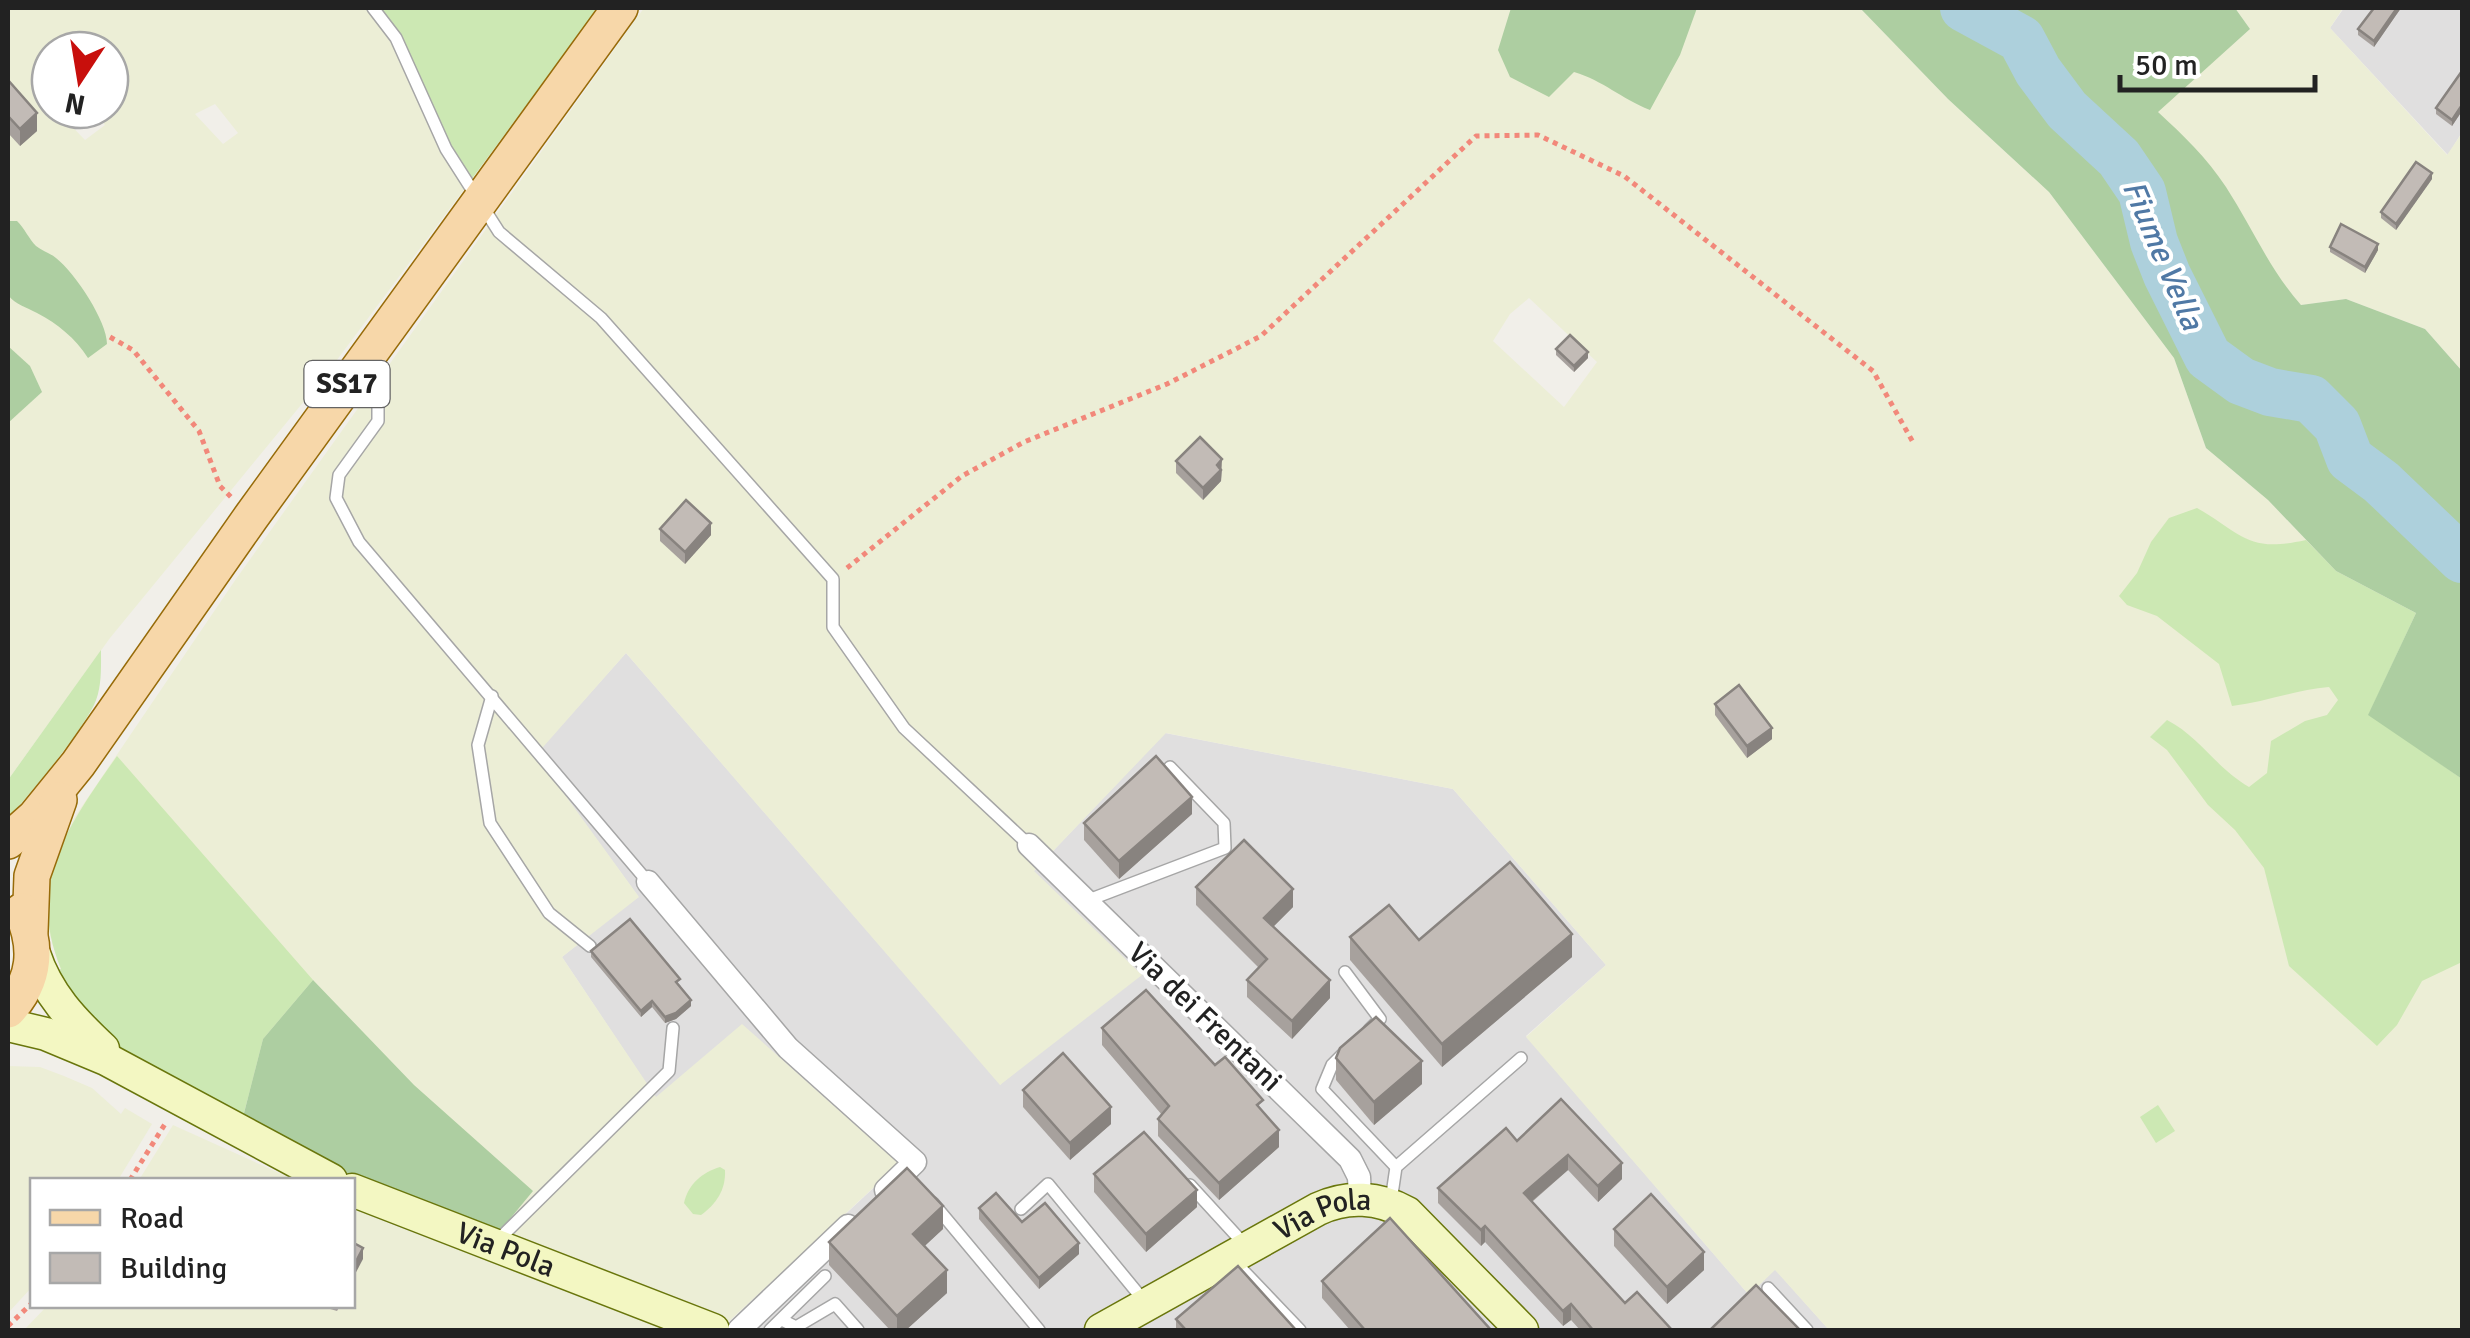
<svg xmlns="http://www.w3.org/2000/svg" width="2470" height="1338" font-family="Signika,sans-serif">
	<rect width="100%" height="100%" fill="#f1efe9"/>
	<!-- residential -->
	<g fill="#e0dfdf">
		<path d="M2344,8H2462V132L2448,155L2330,28Z"/>
		<path d="M626,653L1001,1085L1034,871L1165,733L1453,789L1606,965L1526,1036L1749,1295L1775,1269L1829,1330H722L899,1164L656,1098L562,957L638,896L535,755Z"/>
	</g>
	<!-- farmland -->
	<g fill="#eceed6" fill-rule="evenodd">
		<path d="M8,8H371L395,39L468,184L328,372L110,638L8,780ZM50,50H110V110H92L105,125L85,140L59,113L62,110H50ZM215,104L238,133L223,144L195,114Z"/>
		<path d="M644,8H1860L1948,99L2049,192L2174,358L2206,448L2268,500L2336,571L2369,714L2462,779V1330H1829L1775,1270L1749,1295L1526,1037L1606,965L1453,789L1166,733L1034,871L1142,975L1000,1085L626,653L536,755L639,897L562,957L656,1097L742,1024L899,1164L726,1324L399,1203L61,970L48,929L52,872L74,818L236,579ZM1529,298L1597,362L1564,407L1493,341L1510,314Z"/>
		<path d="M2235,8H2343L2330,28L2447,155L2462,133V371L2425,329L2346,299L2301,305L2278,279L2225,186L2157,111L2250,29Z"/>
		<path d="M8,1066L40,1067L64,1076L92,1088L121,1114L125,1108L152,1124L118,1180H32V1287L8,1313Z"/>
		<path d="M173,1125L268,1168L295,1180H139Z"/>
		<path d="M353,1207L390,1224L678,1330H24L47,1306H352Z"/>
	</g>
	<!-- grass -->
	<g fill="#cce8b3">
		<path d="M373,8H598L468,184L396,38Z"/>
		<path d="M2197,508C2244,535 2247,553 2306,540L2336,571L2416,613L2369,714L2462,779V962L2422,981L2397,1025L2377,1046L2289,966L2264,868L2235,830L2208,805L2167,750L2150,737L2167,720C2200,737 2216,768 2249,787L2267,773L2271,741L2305,721L2327,715L2338,700L2329,687C2295,690 2265,702 2232,706L2219,664L2157,616L2127,605L2119,596L2137,573L2151,542L2169,518Z"/>
		<path d="M101,650C101,668 102,689 94,705C75,741 34,788 8,819V780Z"/>
		<path d="M117,756L313,980L263,1039L242,1121L103,1038L51,973L61,969C25,882 69,825 117,756Z"/>
		<path d="M2158,1105L2175,1131L2156,1143L2140,1117Z"/>
		<path d="M720,1167L725,1170C726,1190 716,1204 701,1215L693,1214L684,1203C688,1184 703,1172 720,1167Z"/>
	</g>
	<!-- forest -->
	<g fill="#adcea1">
		<path d="M1511,8H1697L1680,55L1650,110C1620,98 1604,81 1574,72L1549,97L1510,77L1498,50Z"/>
		<path d="M1860,8H2235L2250,29L2158,112C2183,135 2207,158 2226,187C2252,227 2269,269 2301,305L2346,299L2425,329L2462,371V779L2368,715L2416,613L2336,571L2268,500L2206,448L2174,358L2049,192L1948,99Z"/>
		<path d="M8,221H17C25,229 29,239 36,246C42,251 50,253 56,258C75,273 107,321 107,344L88,358C75,338 58,324 37,313C26,307 16,305 8,295Z"/>
		<path d="M8,346L30,366L42,392L8,423Z"/>
		<path d="M313,980L414,1085L533,1191L494,1238L373,1192L242,1121L263,1039Z"/>
	</g>
	<g fill="none" stroke-linecap="round" stroke-linejoin="round">
		<!-- river -->
		<path stroke="#add0dc" stroke-width="48" d="M1964,8L2021,39L2038,71L2067,110L2119,158L2142,192L2154,242L2167,275L2208,357L2241,381L2270,392L2311,399L2337,425L2350,459L2381,482L2462,559"/>
		<defs>
			<g id="lane">
				<path d="M373,8L396,38L446,149L499,232L601,318L833,579V627L904,728L1029,845"/>
				<path d="M358,376L378,398V421L339,475L336,498L359,542L648,882"/>
				<path d="M492,696L478,745L490,823L549,913L590,946"/>
				<path d="M1086,901L1225,848L1224,823L1170,767"/>
				<path d="M1345,972L1380,1019L1369,1030"/>
				<path d="M1344,1053L1332,1065L1322,1089L1396,1167"/>
				<path d="M1190,1185L1245,1245"/>
				<path d="M1391,1201L1396,1167L1521,1058"/>
				<path d="M933,1203L1039,1330"/>
				<path d="M1021,1209L1048,1184L1145,1302"/>
				<path d="M495,1243L669,1071L673,1028"/>
				<path d="M1234,1261L1300,1330"/>
				<path d="M1768,1288L1807,1330"/>
				<path d="M782,1320L796,1327L835,1304L858,1330"/>
				<path d="M770,1330L825,1276"/>
			</g>
			<g id="street">
				<path d="M1029,845L1350,1159L1359,1177L1360,1199"/>
				<path d="M648,882L788,1048L915,1162L886,1190"/>
				<path d="M739,1330L848,1226"/>
			</g>
			<g id="secondary">
				<path d="M34,954C47,994 73,1021 103,1049"/>
				<path d="M8,1025L46,1034L106,1059L331,1180"/>
				<path id="s1" d="M352,1190L713,1330"/>
				<path id="s2" d="M1101,1330L1318,1209C1347,1195 1379,1197 1407,1213L1522,1330"/>
			</g>
			<g id="primary">
				<path d="M8,841L35,817L78,764L251,517L620,8"/>
				<path d="M30,931L32,876L59,800"/>
				<path d="M8,1010C36,980 38,948 22,911"/>
			</g>
		</defs>
		<!-- lane casing -->
		<use href="#lane" stroke="#a6a6a6" stroke-width="14"/>
		<!-- street casing -->
		<use href="#street" stroke="#a6a6a6" stroke-width="25"/>
		<!-- secondary casing -->
		<use href="#secondary" stroke="#69760c" stroke-width="35"/>
		<!-- primary casing -->
		<use href="#primary" stroke="#976b09" stroke-width="38"/>
		<!-- path -->
		<g stroke="#f2887a" stroke-width="5" stroke-dasharray="5 5" stroke-linecap="butt">
			<path d="M110,337L133,350L199,431L220,486L231,497"/>
			<path d="M847,568L962,476L1024,442L1167,384L1261,336L1476,136L1538,135L1624,176L1873,371L1914,444"/>
			<path d="M130,1180L165,1124"/>
			<path d="M8,1326L32,1303"/>
		</g>
		<!-- lane -->
		<use href="#lane" stroke="#fff" stroke-width="11"/>
		<!-- street -->
		<use href="#street" stroke="#fff" stroke-width="22"/>
		<!-- secondary -->
		<use href="#secondary" stroke="#f3f7c2" stroke-width="32"/>
		<!-- primary -->
		<use href="#primary" stroke="#f7d7a9" stroke-width="35"/>
	</g>
	<!-- wall -->
	<g fill="#a7a19d">
		<path d="M2374,8H2401L2374,47L2358,35V29Z"/>
		<path d="M2462,71V111L2452,126L2436,114V108Z"/>
		<path d="M8,80L37,131L20,146L8,133Z"/>
		<path d="M2432,179L2396,230L2381,218V212Z"/>
		<path d="M2330,247L2378,250L2365,273L2330,252Z"/>
		<path d="M1556,349L1588,358L1574,372L1556,355Z"/>
		<path d="M1176,461L1222,471L1221,481L1203,500L1176,473Z"/>
		<path d="M660,529L711,535L685,564L660,541Z"/>
		<path d="M1715,704L1772,739L1747,758L1715,715Z"/>
		<path d="M1192,814L1119,879L1084,840V823Z"/>
		<path d="M1196,887L1293,907L1273,927L1330,998L1292,1039L1247,997V980L1259,968L1196,905Z"/>
		<path d="M1350,937L1419,940L1572,957L1442,1067L1350,960Z"/>
		<path d="M591,951L680,985L691,1006L676,1019L665,1023L652,1007L641,1017L591,957Z"/>
		<path d="M1102,1028L1215,1065L1263,1111L1279,1147L1219,1200L1158,1136V1119L1162,1115L1102,1045Z"/>
		<path d="M1336,1058L1422,1084L1374,1125L1336,1080Z"/>
		<path d="M1023,1090L1111,1124L1070,1160L1023,1107Z"/>
		<path d="M1517,1141L1622,1163V1179L1598,1202L1568,1170L1532,1202L1625,1303L1672,1330H1580L1571,1320L1563,1326L1485,1242L1481,1246L1438,1203V1188Z"/>
		<path d="M1094,1174L1197,1207L1146,1252L1094,1192Z"/>
		<path d="M979,1208L1022,1222L1079,1254L1039,1289L979,1219Z"/>
		<path d="M943,1229L924,1246L947,1293L906,1330H890L829,1265V1242Z"/>
		<path d="M1614,1229L1704,1270L1667,1304L1614,1246Z"/>
		<path d="M1322,1281L1491,1330H1350L1322,1298Z"/>
		<path d="M320,1306H340L337,1311Z"/>
		<path d="M1176,1319L1296,1330H1176Z"/>
	</g>
	<!-- shaded-wall -->
	<g fill="#88837f">
		<path d="M2397,8H2401L2374,47V41Z"/>
		<path d="M2462,105V111L2452,126V120Z"/>
		<path d="M37,113V131L20,146V129Z"/>
		<path d="M2432,173V179L2396,230V224Z"/>
		<path d="M2378,244V250L2365,273V267Z"/>
		<path d="M1588,352V358L1574,372V366Z"/>
		<path d="M1222,459L1221,481L1203,500V488L1217,465Z"/>
		<path d="M711,523V535L685,564V552Z"/>
		<path d="M1772,728V739L1747,758V746Z"/>
		<path d="M1192,797V814L1119,879V861Z"/>
		<path d="M1293,889V907L1264,936V918Z"/>
		<path d="M1572,934V957L1442,1067V1044Z"/>
		<path d="M1330,980V998L1292,1039V1021Z"/>
		<path d="M691,1000V1006L676,1019L665,1023V1017Z"/>
		<path d="M652,1001V1007L641,1017V1011Z"/>
		<path d="M1422,1061V1084L1374,1125V1102Z"/>
		<path d="M1111,1107V1124L1070,1160V1143Z"/>
		<path d="M1279,1130V1147L1219,1200V1183Z"/>
		<path d="M1568,1155V1170L1524,1208V1193Z"/>
		<path d="M1622,1163V1179L1598,1202V1186Z"/>
		<path d="M1197,1190V1207L1146,1252V1234Z"/>
		<path d="M943,1206V1229L913,1257V1234Z"/>
		<path d="M1485,1226V1242L1481,1246V1230Z"/>
		<path d="M1079,1243V1254L1039,1289V1278Z"/>
		<path d="M363,1248V1259L352,1280V1269Z"/>
		<path d="M1704,1252V1270L1667,1304V1287Z"/>
		<path d="M947,1270V1293L906,1330H897V1316Z"/>
		<path d="M1571,1304V1320L1563,1326V1311Z"/>
	</g>
	<!-- building -->
	<g fill="#c2bbb6" stroke="#88837f" stroke-width="2.5">
		<path d="M2374,8H2397L2374,41L2358,29Z"/>
		<path d="M2462,71V105L2452,120L2436,108Z"/>
		<path d="M8,80L37,113L20,129L8,116Z"/>
		<path d="M2416,162L2432,173L2396,224L2381,212Z"/>
		<path d="M2341,224L2378,244L2365,267L2330,247Z"/>
		<path d="M1570,335L1588,352L1574,366L1556,349Z"/>
		<path d="M1200,437L1222,459L1217,465L1221,470L1203,488L1176,461Z"/>
		<path d="M686,500L711,523L685,552L660,529Z"/>
		<path d="M1739,685L1772,728L1747,746L1715,704Z"/>
		<path d="M1156,756L1192,797L1119,861L1084,823Z"/>
		<path d="M1244,840L1293,889L1264,918L1330,980L1292,1021L1247,980L1267,959L1196,887Z"/>
		<path d="M1510,862L1572,934L1442,1044L1350,937L1389,905L1419,940Z"/>
		<path d="M630,919L680,979L676,982L691,1000L676,1013L665,1017L652,1001L641,1011L591,951Z"/>
		<path d="M1146,990L1215,1065L1225,1057L1263,1100L1257,1105L1279,1130L1219,1183L1158,1119L1169,1106L1102,1028Z"/>
		<path d="M1376,1017L1422,1061L1374,1102L1336,1058L1340,1048Z"/>
		<path d="M1063,1053L1111,1107L1070,1143L1023,1090Z"/>
		<path d="M1561,1099L1622,1163L1598,1186L1568,1155L1524,1193L1625,1303L1637,1292L1672,1330H1593L1571,1304L1563,1311L1485,1226L1481,1230L1438,1188L1506,1128L1517,1141Z"/>
		<path d="M1144,1132L1197,1190L1146,1234L1094,1174Z"/>
		<path d="M907,1168L943,1206L913,1234L947,1270L897,1316L829,1242Z"/>
		<path d="M996,1193L1022,1222L1045,1203L1079,1243L1039,1278L979,1208Z"/>
		<path d="M1651,1194L1704,1252L1667,1287L1614,1229Z"/>
		<path d="M1390,1218L1491,1330H1365L1322,1281Z"/>
		<path d="M352,1242L363,1248L352,1269Z"/>
		<path d="M1238,1266L1296,1330H1186L1176,1319Z"/>
		<path d="M1756,1285L1800,1330H1710Z"/>
	</g>
	<g text-anchor="middle" dominant-baseline="central" stroke-width="8" stroke-linejoin="round" paint-order="stroke">
		<!-- shield labels -->
		<rect fill="#fff" stroke="#646464" stroke-width="2.5" x="304.5" y="361" width="85" height="46" rx="8"/>
		<g font-size="28" font-weight="bold" fill="#222">
			<text x="347" y="384">SS17</text>
		</g>
		<!-- street labels -->
		<g font-size="30" fill="#222" stroke="#fff">
			<text transform="translate(1205 1017) rotate(44)">Via dei Frentani</text>
			<text stroke="none"><textPath href="#s2" startOffset="252">Via Pola</textPath></text>
			<text stroke="none"><textPath href="#s1" startOffset="165">Via Pola</textPath></text>
		</g>
		<!-- water labels -->
		<g font-size="32" font-style="italic" fill="#5079a5" stroke="#fff">
			<text transform="translate(2163 255) rotate(67)">Fiume Vella</text>
		</g>
	</g>
	<!-- border -->
	<rect width="2470" height="1338" fill="none" stroke="#222222" stroke-width="20"/>
	<!-- legend -->
	<rect x="30" y="1178" width="325" height="130" fill="#ffffff" stroke="#a7a7a7" stroke-width="2.5"/>
	<rect x="50" y="1210" width="50" height="15" fill="#f7d7a9" stroke="#a7a7a7" stroke-width="2.5"/>
	<text x="120" y="1228" font-size="30" fill="#222222">Road</text>
	<rect x="50" y="1253" width="50" height="30" fill="#c2bbb6" stroke="#a7a7a7" stroke-width="2.5"/>
	<text x="120" y="1278" font-size="30" fill="#222222">Building</text>
	<!-- north arrow -->
	<g transform="translate(80 80) rotate(192)"><circle r="48" fill="#ffffff" stroke="#a7a7a7" stroke-width="2.5"/>
	<path d="M0-8L18 38L0 25L-18 38Z" fill="#c80f0c"/>
	<text y="-15" font-size="28" font-weight="bold" text-anchor="middle" fill="#222222">N</text>
	</g>
	<!-- scale -->
	<path d="M2120 75v15h195v-15" fill="none" stroke="#222222" stroke-width="5"/>
	<text x="2135" y="75" font-size="30" fill="#222222" stroke="#ffffff" stroke-width="8" paint-order="stroke">50 m</text>
</svg>
